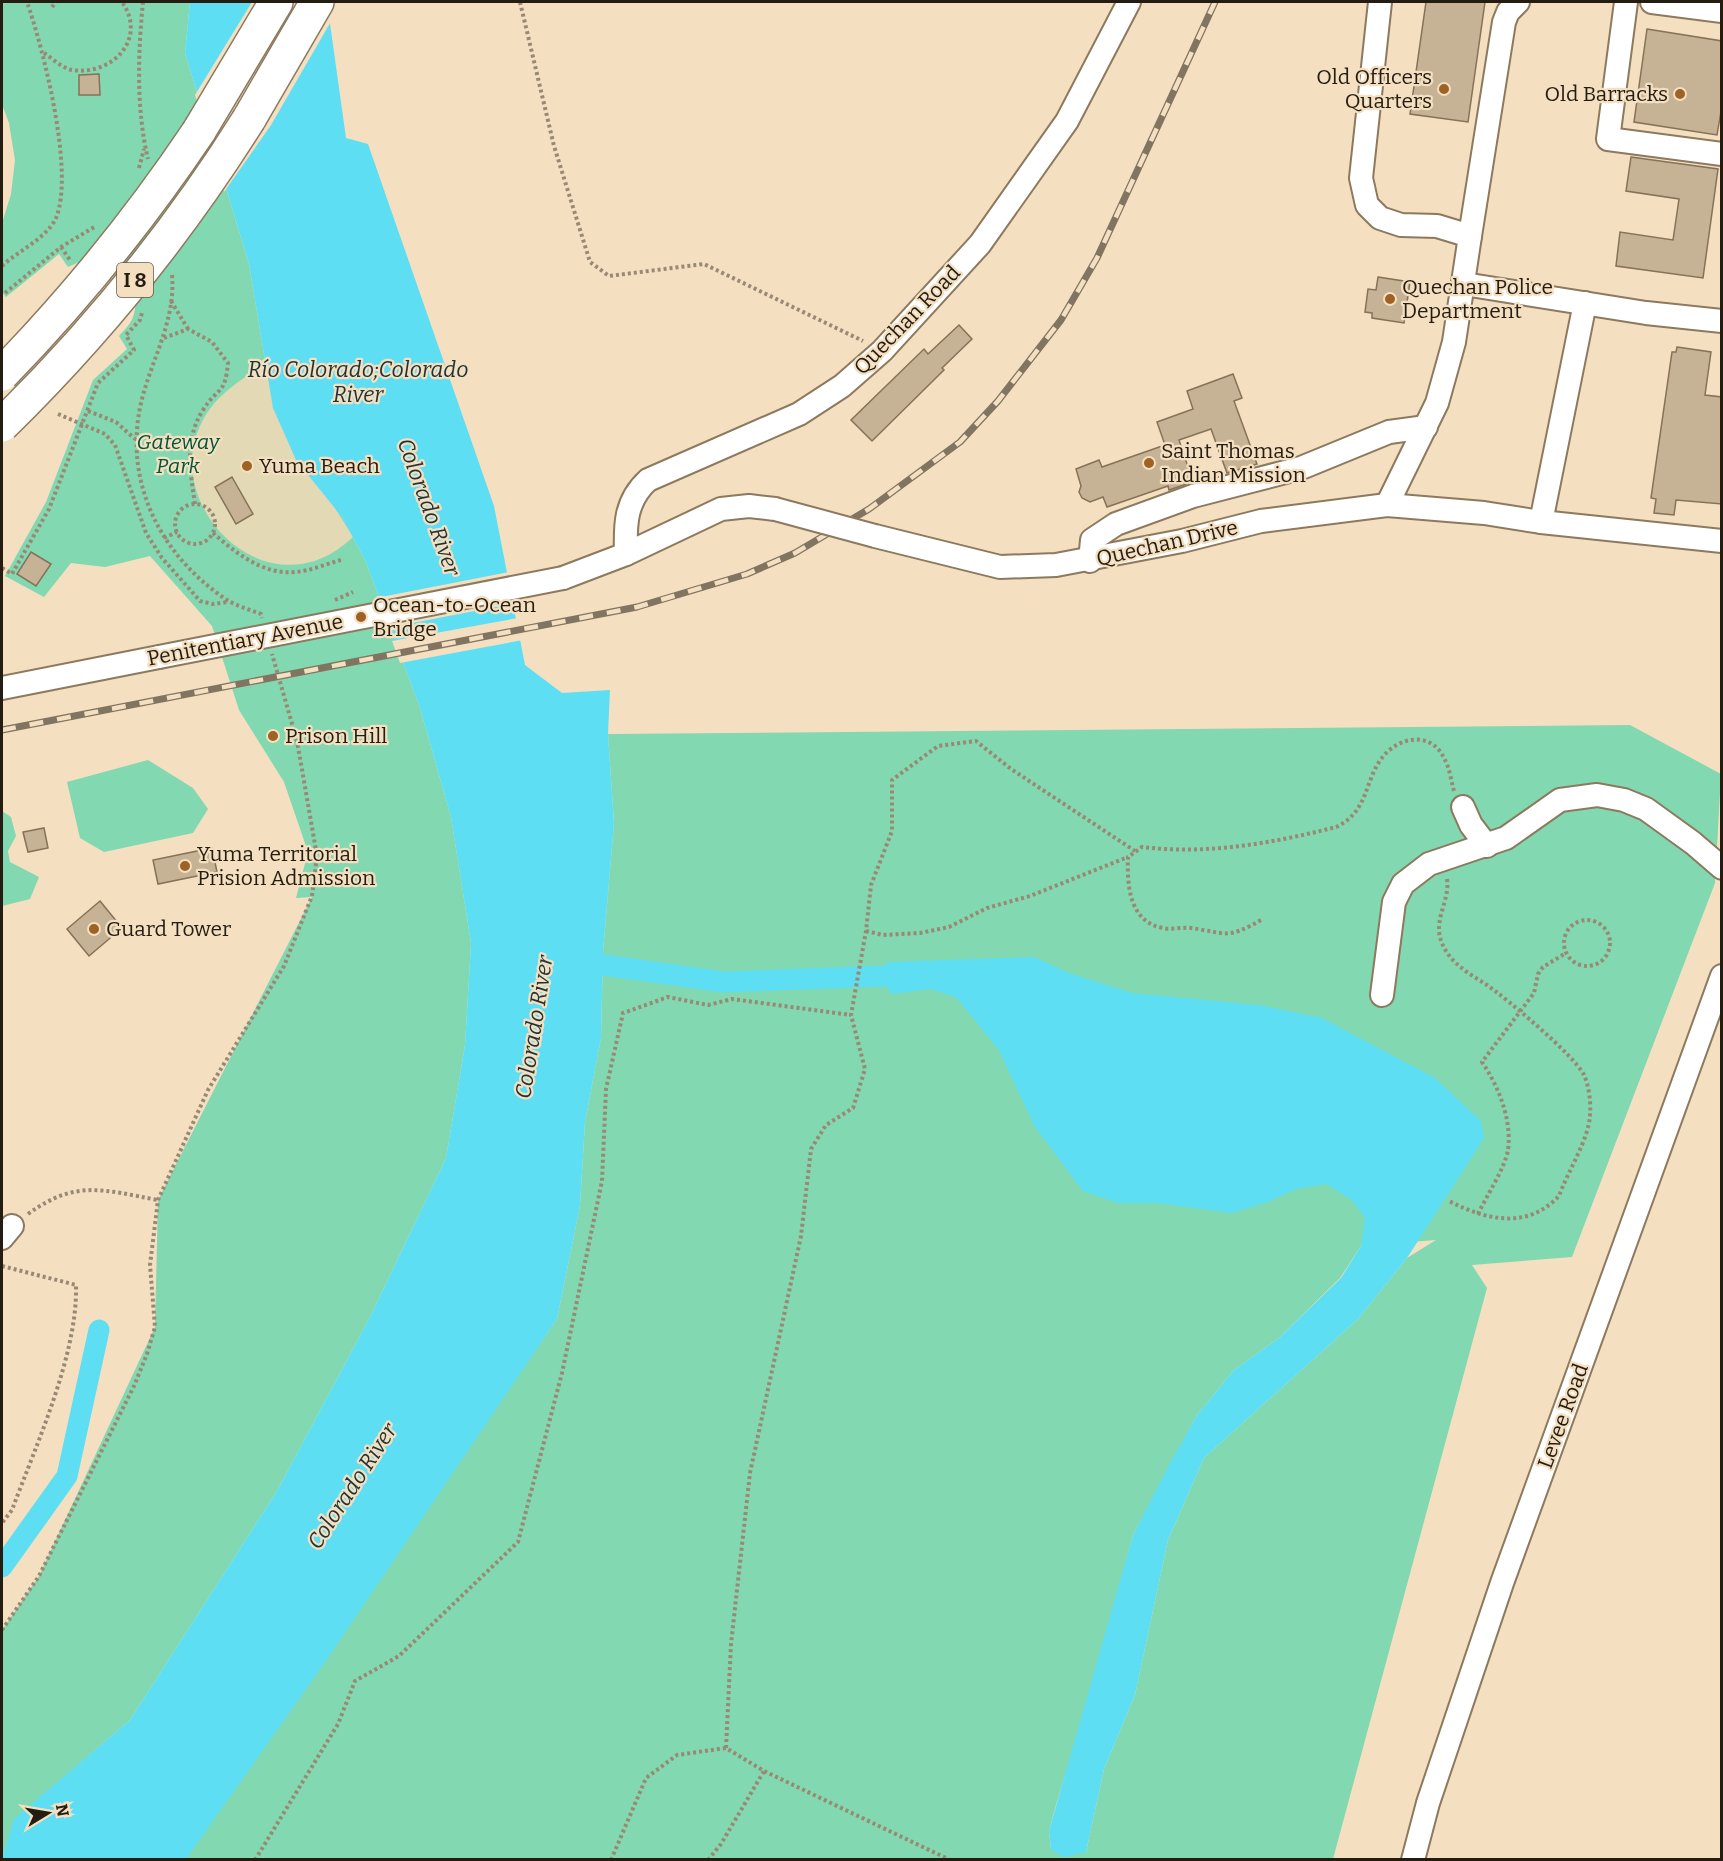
<svg xmlns="http://www.w3.org/2000/svg" width="1723" height="1861" font-family="Bitter,serif">
	<rect width="100%" height="100%" fill="#f4dfc1"/>
	<!-- green -->
	<g fill="#82d8b0" fill-rule="evenodd">
		<path d="M2,2H190L185,53L249,264L273,408L342,517L366,562L420,708L451,817L471,943L465,1045L446,1158L371,1315L277,1491L130,1720L15,1819L2,1860V1630L39,1576L155,1327L158,1200L312,897L296,898L308,852L284,782L239,710L212,626L150,556L105,567L71,563L44,597L5,576L46,502L93,380L127,349L119,336C123,331 131,324 133,317C143,289 121,262 97,254L68,267L59,254L6,297L2,292V223L11,194L15,160L9,123L2,104Z"/>
		<path d="M1630,725L1721,774L1715,883L1572,1257L1472,1265L1487,1288L1333,1859L185,1860L557,1319L580,1206L585,1122L601,1038L603,952L614,823L608,734ZM1436,1240L1407,1258L1358,1319L1204,1458L1168,1540L1135,1695L1104,1769L1086,1852L1051,1850L1049,1831L1056,1805L1092,1687L1133,1535L1197,1415L1234,1370L1279,1338L1340,1278L1361,1246Z"/>
		<path d="M148,760L193,788L208,809L193,833L104,852L80,838L67,782Z"/>
		<path d="M2,811L11,817L16,836L8,851L10,862L39,877L30,899L2,906Z"/>
	</g>
	<!-- sand -->
	<path fill="#e3d9b4" d="M266,362L273,408L353,537C265,622 144,493 212,406C226,388 248,376 266,362Z"/>
	<!-- water -->
	<g fill="#5edef3">
		<path d="M190,2H327L346,138L368,144L494,506L525,665L562,693L610,690L608,734L614,823L603,952L601,1038L585,1122L580,1206L557,1319L323,1665L186,1859L2,1860L14,1819L130,1720L277,1491L371,1315L446,1158L465,1045L471,943L451,817L420,708L366,562L342,517L296,460L273,408L249,264L185,53Z"/>
		<path d="M1034,957L1069,973L1132,993L1259,1005L1322,1018L1435,1078L1481,1121L1484,1138L1407,1258L1358,1319L1204,1458L1168,1540L1135,1695L1104,1769L1086,1852L1064,1857L1051,1850L1049,1831L1133,1535L1169,1465L1197,1415L1234,1370L1279,1338L1341,1278L1361,1246L1365,1218L1352,1200L1326,1184L1296,1189L1268,1202L1232,1213L1158,1203H1118L1083,1191L1035,1127L999,1050L956,997L930,989L892,994L879,975L888,962Z"/>
	</g>
	<!-- pier -->
	<g fill="#f4dfc1">
		<path d="M252,2H330L333,18L271,125L224,192L195,95Z"/>
		<path d="M509,572L515,603L387,628L376,598Z"/>
		<path d="M518,618L523,640L400,663L392,641Z"/>
	</g>
	<g fill="none" stroke-linecap="round" stroke-linejoin="round">
		<!-- canal -->
		<g stroke="#5edef3" stroke-width="21">
			<path d="M576,961L724,982L909,975"/>
			<path d="M2,1567L67,1476L99,1330"/>
		</g>
	</g>
	<!-- building -->
	<g fill="#c6b295" stroke="#857257" stroke-width="1.5">
		<path d="M1426,2H1485L1468,122L1410,114Z"/>
		<path d="M1647,29L1722,41V106L1717,135L1634,122Z"/>
		<path d="M99,74L100,95H79V75Z"/>
		<path d="M1631,157L1718,169L1703,278L1616,266L1620,232L1673,240L1679,199L1626,191Z"/>
		<path d="M1378,277L1410,282L1404,323L1372,318V313L1365,312L1368,289L1376,290Z"/>
		<path d="M959,325L972,339L942,368L944,370L872,441L851,420L924,349L928,354Z"/>
		<path d="M1677,347L1711,352L1705,395L1722,397V504L1676,500L1674,515L1654,513L1656,499L1651,498L1672,352H1676Z"/>
		<path d="M1233,374L1242,398L1234,401L1257,464L1227,473L1211,429L1179,440L1193,482L1169,490L1168,486L1107,507L1103,497L1090,502L1082,498L1079,492L1081,486L1076,469L1099,460L1102,467L1165,445L1157,422L1193,409L1187,391Z"/>
		<path d="M232,477L253,514L236,524L215,487Z"/>
		<path d="M31,552L51,564L36,586L17,574Z"/>
		<path d="M44,828L48,848L28,852L23,832Z"/>
		<path d="M212,848L217,872L158,884L153,860Z"/>
		<path d="M100,901L122,928L89,956L67,929Z"/>
	</g>
	<g fill="none" stroke-linecap="round" stroke-linejoin="round">
		<defs>
			<g id="minor">
				<path d="M1380,2L1361,178L1367,205L1380,218L1401,225L1437,226L1470,236L1454,342L1437,403L1387,505"/>
				<path d="M1626,2L1608,139L1722,154"/>
				<path d="M1652,2L1722,11"/>
				<path d="M1470,236L1504,22L1508,12L1518,2"/>
				<path d="M1464,284L1646,313L1722,321"/>
				<path d="M1541,522L1585,303"/>
				<path d="M875,536L1000,567L1056,565L1182,541L1261,521L1387,505L1484,513L1541,522L1722,541"/>
				<path d="M626,554C625,525 625,501 648,480L799,414L842,386L882,351L980,244L1067,121L1129,2"/>
				<path d="M1090,561L1092,540L1116,524L1193,496L1301,468L1389,432L1426,427"/>
				<path d="M563,578L626,554L721,509L749,506L775,509"/>
				<path d="M2,688L159,657"/>
				<path d="M1463,807L1471,825L1487,846"/>
				<path d="M1382,995L1394,902L1403,884L1429,864L1506,838L1560,800L1597,795L1624,800L1646,809L1693,843L1722,868"/>
				<path d="M2,1238L12,1226"/>
				<path d="M1413,1860L1428,1803L1502,1583L1722,976"/>
			</g>
			<g id="highway">
				<path d="M249,119L317,2"/>
				<path d="M199,131L276,2"/>
			</g>
		</defs>
		<!-- minor casing -->
		<use href="#minor" stroke="#8c795e" stroke-width="26"/>
		<!-- highway casing -->
		<use href="#highway" stroke="#8c795e" stroke-width="36"/>
		<!-- path -->
		<g stroke="#998974" stroke-width="4" stroke-dasharray="3 3" stroke-linecap="butt">
			<path d="M143,2C138,52 136,109 148,159"/>
			<path d="M520,2L554,146L590,262L609,276L704,264L863,341"/>
			<path d="M52,7L56,2"/>
			<path d="M44,53C53,59 62,68 72,70C112,76 148,39 122,2"/>
			<path d="M139,168L144,149"/>
			<path d="M61,247L70,260L72,259"/>
			<path d="M2,266C18,251 47,238 56,218C75,172 43,48 27,2"/>
			<path d="M172,275C176,321 151,360 141,403C123,483 161,556 227,600C237,606 250,610 261,614L262,618"/>
			<path d="M5,293L61,247L96,226"/>
			<path d="M171,301L188,329"/>
			<path d="M164,338L188,329L212,342L228,363C225,396 218,386 203,410C184,440 190,471 195,504"/>
			<path d="M88,411L116,422L135,439"/>
			<path d="M58,414L105,434L115,445L146,533L162,558L200,601L213,604L228,602"/>
			<circle cx="195" cy="524" r="20"/>
			<path d="M213,533C236,553 263,575 295,572C310,571 326,564 341,560"/>
			<path d="M164,538L177,532"/>
			<path d="M2,568L12,574L49,509L98,383L134,350L126,335L140,320L142,313"/>
			<path d="M335,600L353,592"/>
			<path d="M1447,879C1450,899 1435,918 1440,937C1446,961 1468,973 1487,985C1507,999 1574,1055 1584,1075C1589,1086 1591,1102 1590,1115C1589,1139 1567,1173 1559,1196C1527,1230 1486,1220 1449,1201"/>
			<circle cx="1587" cy="943" r="23"/>
			<path d="M1261,920C1226,940 1227,933 1191,928C1182,927 1172,930 1163,928C1129,922 1127,885 1128,857L1142,847C1207,855 1274,843 1336,827C1368,812 1364,783 1381,759C1398,736 1432,730 1445,760C1450,769 1451,781 1454,791"/>
			<path d="M866,931L883,935L920,933L949,927L987,908L1030,896L1128,857"/>
			<path d="M28,1214C76,1179 103,1190 158,1200"/>
			<path d="M1478,1214C1486,1197 1505,1168 1508,1150C1512,1120 1499,1087 1482,1062L1534,993L1538,974L1543,967L1566,953"/>
			<path d="M2,1266L76,1285C78,1354 36,1445 12,1510L2,1523"/>
			<path d="M2,1630L39,1576L134,1386L147,1354L155,1327L150,1265L158,1200L208,1090L284,966L312,896L317,856L297,741L272,654"/>
			<path d="M726,1748L731,1644L750,1473L801,1236L811,1149L826,1125L853,1108L865,1069L851,1015L866,931L871,885L892,831V780L938,746L976,741L1011,769L1135,851"/>
			<path d="M255,1860L338,1724L355,1681L399,1656L518,1542L562,1373L602,1181L606,1089L623,1013L668,997L708,1005L732,999L851,1015"/>
			<path d="M611,1860L646,1778L677,1755L726,1748L764,1771L950,1860"/>
			<path d="M708,1860L721,1844L764,1771"/>
		</g>
		<!-- minor -->
		<use href="#minor" stroke="#fff" stroke-width="22"/>
		<!-- highway -->
		<use href="#highway" stroke="#fff" stroke-width="33"/>
		<defs>
			<path id="rail" d="M2,730L637,607L747,574L795,553L869,509L960,442L998,401L1061,320L1097,258L1215,2"/>
		</defs>
		<!-- rail casing -->
		<use href="#rail" stroke="#817460" stroke-width="7"/>
		<!-- rail -->
		<use href="#rail" stroke="#f4dfc1" stroke-width="4.5" stroke-dasharray="14" stroke-linecap="butt"/>
		<defs>
			<g id="minor-bridge">
				<path d="M775,509L875,536"/>
				<path d="M159,657L563,578"/>
			</g>
			<g id="highway-bridge">
				<path d="M2,374C75,299 140,219 199,131"/>
				<path d="M2,425C96,333 179,231 249,119"/>
			</g>
		</defs>
		<!-- minor-bridge casing -->
		<use href="#minor-bridge" stroke="#8c795e" stroke-width="26" stroke-linecap="butt"/>
		<!-- highway-bridge casing -->
		<use href="#highway-bridge" stroke="#8c795e" stroke-width="36" stroke-linecap="butt"/>
		<!-- minor-bridge -->
		<use href="#minor-bridge" stroke="#fff" stroke-width="22"/>
		<!-- highway-bridge -->
		<use href="#highway-bridge" stroke="#fff" stroke-width="33"/>
	</g>
	<!-- markers -->
	<g fill="#9e6225" stroke="#f4dfc1" stroke-width="2">
		<circle cx="1444" cy="89" r="6"/>
		<circle cx="1680" cy="94" r="6"/>
		<circle cx="1390" cy="299" r="6"/>
		<circle cx="1149" cy="463" r="6"/>
		<circle cx="247" cy="466" r="6"/>
		<circle cx="361" cy="617" r="6"/>
		<circle cx="273" cy="736" r="6"/>
		<circle cx="185" cy="866" r="6"/>
		<circle cx="94" cy="929" r="6"/>
	</g>
	<g text-anchor="middle" dominant-baseline="central" stroke-width="4.5" stroke-linejoin="round" paint-order="stroke">
		<!-- shield labels -->
		<rect fill="#f4dfc1" stroke="#625646" stroke-width="1.5" x="117" y="263" width="36" height="34" rx="4.5"/>
		<g font-size="20" font-weight="bold" fill="#241c11">
			<text x="135" y="280">I 8</text>
		</g>
		<!-- poi labels -->
		<g font-size="21" fill="#241c11" stroke="#f4dfc1" text-anchor="start">
			<text x="1432" y="77" text-anchor="end">Old Officers<tspan x="1432" dy="24">Quarters</tspan></text>
			<text x="1668" y="94" text-anchor="end">Old Barracks</text>
			<text x="1402" y="287">Quechan Police<tspan x="1402" dy="24">Department</tspan></text>
			<text x="1161" y="451">Saint Thomas<tspan x="1161" dy="24">Indian Mission</tspan></text>
			<text x="259" y="466">Yuma Beach</text>
			<text x="373" y="605">Ocean-to-Ocean<tspan x="373" dy="24">Bridge</tspan></text>
			<text x="285" y="736">Prison Hill</text>
			<text x="197" y="854">Yuma Territorial<tspan x="197" dy="24">Prision Admission</tspan></text>
			<text x="106" y="929">Guard Tower</text>
		</g>
		<!-- street labels -->
		<g font-size="21" fill="#241c11" stroke="#f4dfc1">
			<text transform="translate(907 320) rotate(-46)">Quechan Road</text>
			<text transform="translate(1167 543) rotate(-13)">Quechan Drive</text>
			<text transform="translate(245 640) rotate(-11)">Penitentiary Avenue</text>
			<text transform="translate(1563 1416) rotate(-70)">Levee Road</text>
		</g>
		<!-- park labels -->
		<g font-size="21" font-style="italic" fill="#005539" stroke="#f4dfc1">
			<text x="178" y="442">Gateway<tspan x="178" dy="24">Park</tspan></text>
		</g>
		<!-- water labels -->
		<g font-size="22" font-style="italic" fill="#1d3337" stroke="#f4dfc1">
			<text x="358" y="369">Río Colorado;Colorado<tspan x="358" dy="25">River</tspan></text>
			<text transform="translate(429 507) rotate(70)">Colorado River</text>
			<text transform="translate(534 1027) rotate(-81)">Colorado River</text>
			<text transform="translate(352 1486) rotate(-57)">Colorado River</text>
		</g>
	</g>
	<!-- border -->
	<rect width="1723" height="1861" fill="none" stroke="#241c11" stroke-width="6"/>
	<!-- north arrow -->
	<g transform="translate(48 1813) rotate(79)" stroke="#f4dfc1" stroke-width="4.5" paint-order="stroke">
	<path d="M0-4.5L10 22L0 15L-10 22Z" fill="#241c11"/>
	<text y="-9" font-size="16" font-weight="bold" text-anchor="middle" fill="#241c11">N</text>
	</g>
</svg>
